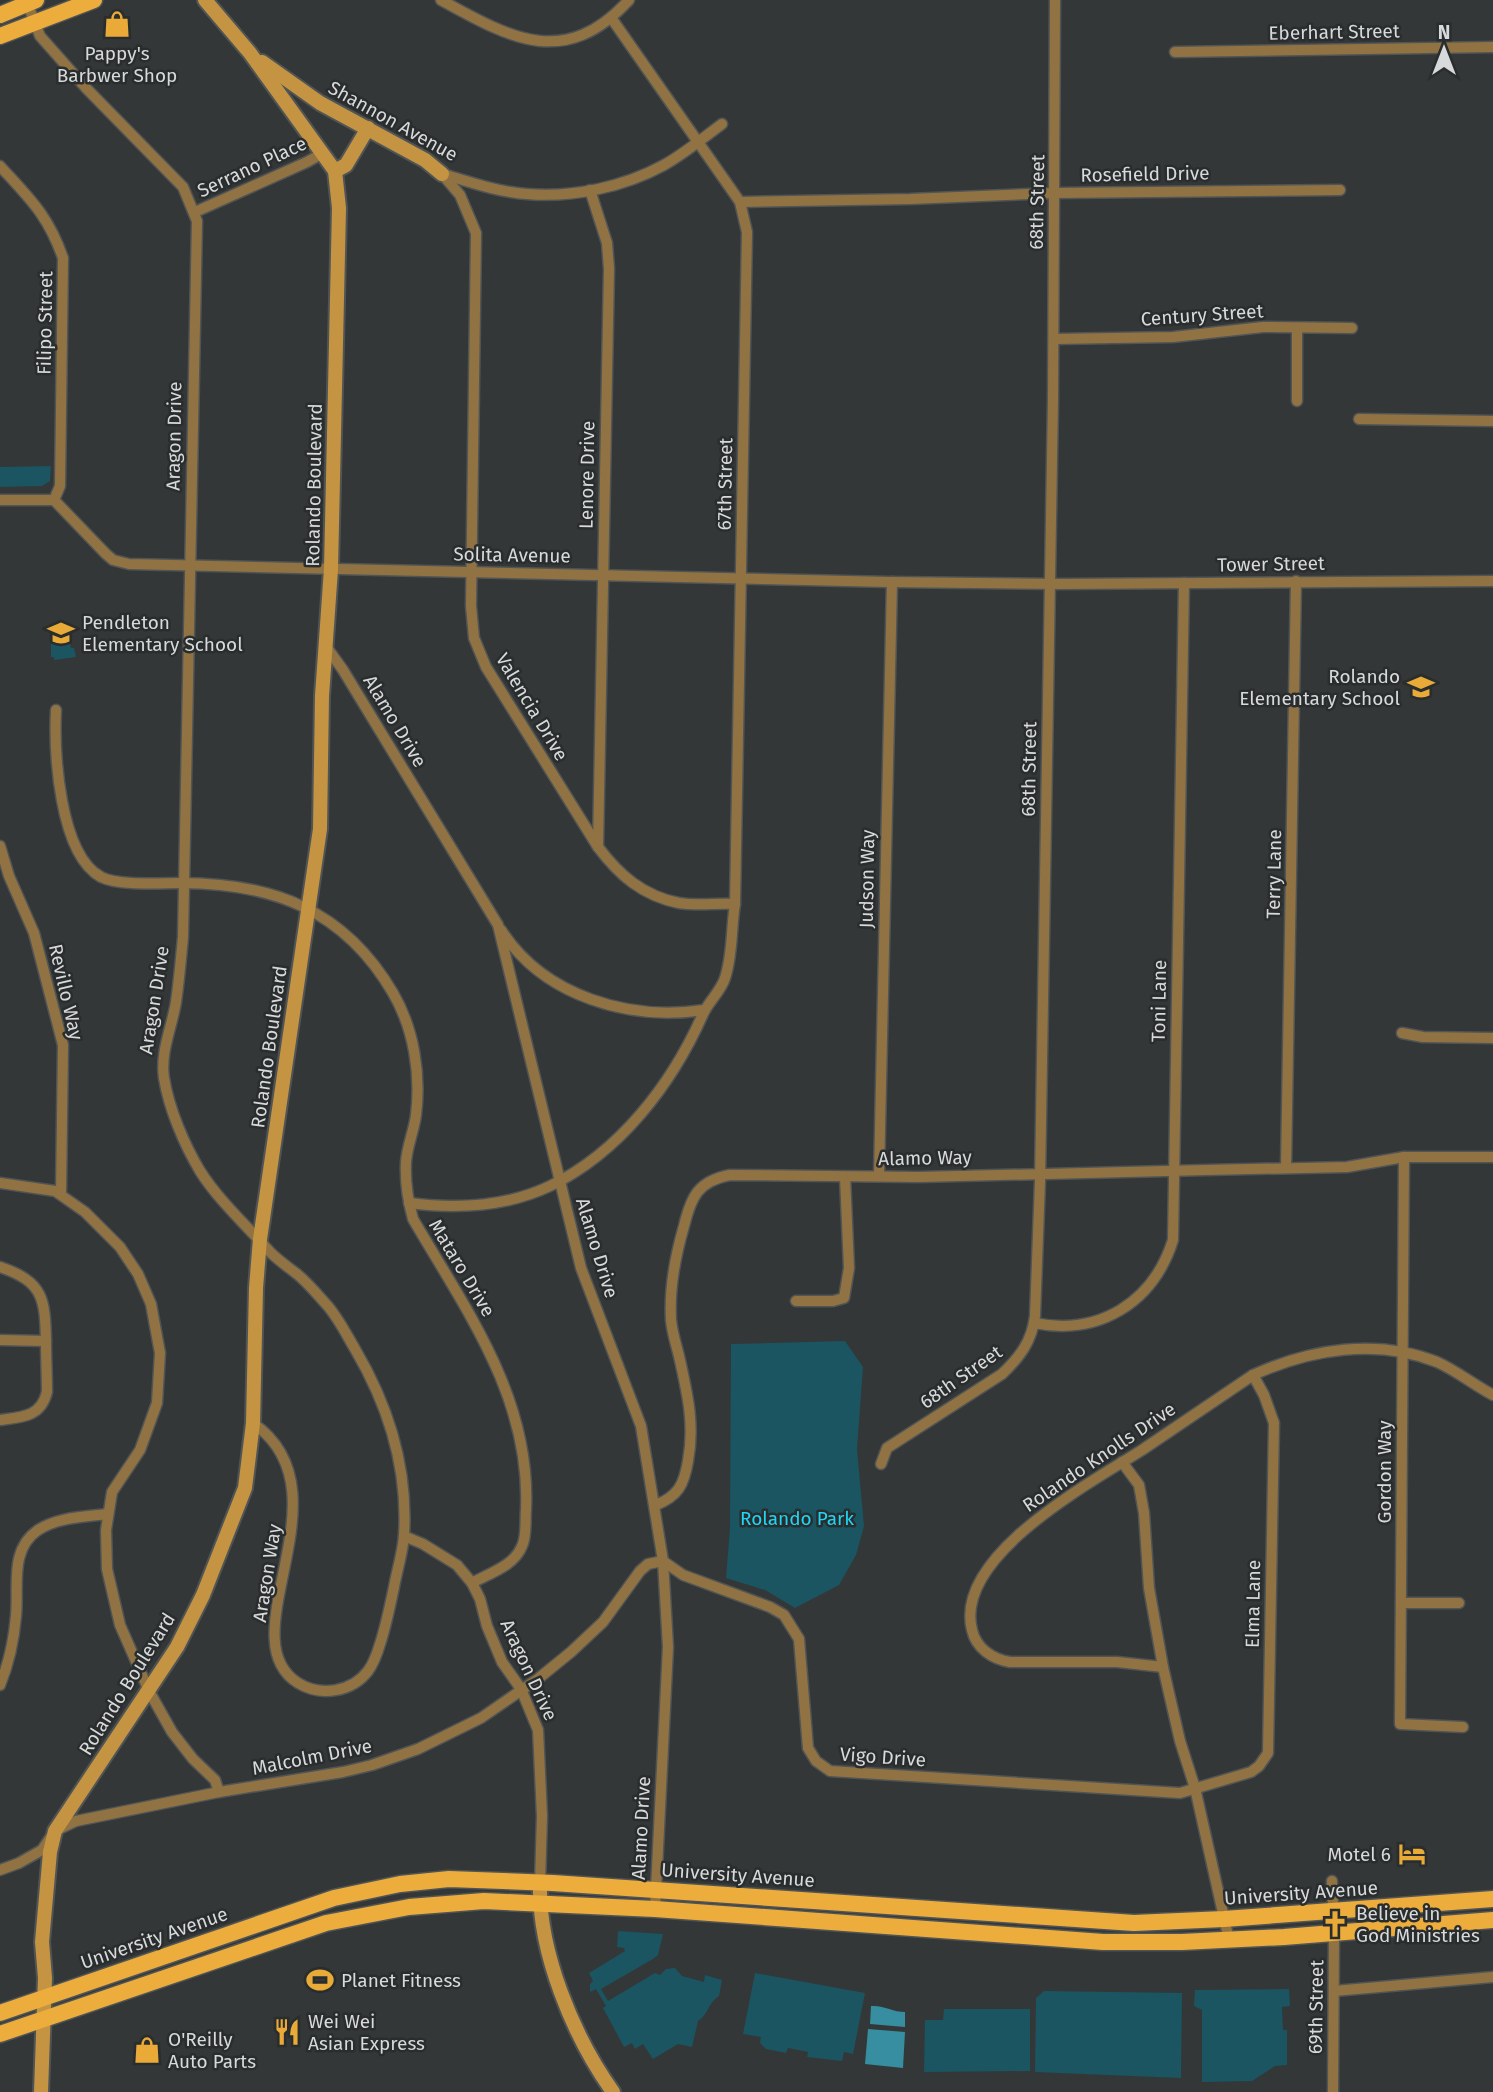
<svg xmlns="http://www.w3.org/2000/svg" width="1493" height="2092" font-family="'Fira Sans',sans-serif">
	<rect width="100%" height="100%" fill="#343737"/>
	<!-- green -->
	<g fill="#1a5561">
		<path d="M51,466L50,481L42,486L0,487V467Z"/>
		<path d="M63,642L70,643L71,648H74L76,657L54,660V657H51V643Z"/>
		<path d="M845,1341L863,1367L857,1449L864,1526L856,1555L839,1585L795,1608L765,1590L726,1578L730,1528L731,1344Z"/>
		<path d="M618,1931L663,1934L658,1955L653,1959L601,1989L608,2001L655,1973L660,1975L666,1969L675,1968L682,1976L704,1982L705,1975L722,1980L719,1996C707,2004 709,2014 698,2021L692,2047L678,2044L653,2059L643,2044L635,2049L632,2043L624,2047L603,2008L606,2006L596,1989L590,1992V1984L593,1981L589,1973L625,1951L624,1948L617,1947Z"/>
		<path d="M755,1973L865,1993L853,2054L844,2052L842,2061L807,2057L808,2052L788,2048L786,2053L766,2049L760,2043L761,2037L743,2034Z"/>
		<path d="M1289,1989L1290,2006L1282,2007L1283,2030H1287V2065L1275,2066L1252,2081L1202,2082V2010L1194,2006L1195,1990Z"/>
		<path d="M1044,1991L1182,1993L1181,2078L1035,2072L1036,1998Z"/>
		<path d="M944,2009H1030V2071L924,2072L925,2020H943Z"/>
	</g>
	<!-- water -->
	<g fill="#368ea0">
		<path d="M871,2006C884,2005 893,2012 905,2012V2027L870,2024Z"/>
		<path d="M868,2029L905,2032L903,2068L865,2064Z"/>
	</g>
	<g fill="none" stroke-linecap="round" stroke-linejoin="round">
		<defs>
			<g id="street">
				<path d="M26,0L40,36L86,88L183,187L197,221L183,937C181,959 179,981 176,1002C172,1027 160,1052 164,1078C169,1109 184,1144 200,1171C219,1201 247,1226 270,1252C278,1260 288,1267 297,1274C308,1283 317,1294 326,1304C338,1317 346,1334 355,1349C388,1405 408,1469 404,1535C403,1552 397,1570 394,1587C390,1606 386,1626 380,1644C377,1654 374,1663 368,1671C352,1692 321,1697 298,1683C226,1638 352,1492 253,1423"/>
				<path d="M441,0C510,38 565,70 629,0"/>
				<path d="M1175,52L1493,47"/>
				<path d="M0,166C30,199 48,215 63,258L60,486L54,500"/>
				<path d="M442,174L460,195L476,233L471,606L474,638L486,667L598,847C619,875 643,896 679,903C696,906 717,903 735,904"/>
				<path d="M443,174C470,182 498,192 527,194C572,198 624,187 664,165C684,154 703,138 722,124"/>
				<path d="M590,190L607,243L609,269L598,847"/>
				<path d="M740,202L910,199L1055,193L1340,190"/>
				<path d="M195,212L307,162L323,153"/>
				<path d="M1297,328V401"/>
				<path d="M1054,339L1173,337L1263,327L1352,328"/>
				<path d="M1359,419L1493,421"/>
				<path d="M0,500H54L106,554L113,560L129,564L889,582L1060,584L1493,581"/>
				<path d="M325,645L343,670L498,925L581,1268L641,1426L663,1561L668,1647L655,1909"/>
				<path d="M56,710C54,752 59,854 101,877C119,886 159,883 180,883C272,883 344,909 393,993C414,1029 421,1074 416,1115C414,1131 407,1146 406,1162C405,1181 408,1201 413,1219C466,1310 531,1398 526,1509C525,1520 527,1536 522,1546C514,1566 490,1573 472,1583"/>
				<path d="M0,846L9,876L34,933L63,1045L61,1194"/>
				<path d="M501,930C544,997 630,1021 704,1010"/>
				<path d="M1402,1033L1423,1037L1493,1038"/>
				<path d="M1404,1157L1400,1724L1463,1727"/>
				<path d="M1286,1168L1296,581"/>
				<path d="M879,1176L892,582"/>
				<path d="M0,1183L55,1191L85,1212L120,1247L138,1274L151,1304L160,1353L157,1403L140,1450L112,1492L106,1530L107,1569L120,1625L149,1691L172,1732L193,1759L215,1780L219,1792"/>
				<path d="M409,1203C456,1209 506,1207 550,1186C620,1152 672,1084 703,1014C709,1001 721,991 725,978C733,954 731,928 735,904L747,232L740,202L612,19"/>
				<path d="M0,1267C44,1282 45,1299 46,1342C46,1359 47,1376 47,1392C41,1417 22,1417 0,1420"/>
				<path d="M796,1301H833L844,1298L849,1268L845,1177"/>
				<path d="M1034,1323C1099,1336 1153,1303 1173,1240L1184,583"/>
				<path d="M0,1340L46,1341"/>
				<path d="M1122,1462L1139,1485L1144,1513L1149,1588L1163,1667L1180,1741L1195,1788L1229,1940"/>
				<path d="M881,1464L887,1448L1002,1374C1020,1357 1032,1341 1035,1316L1040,1181L1053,399L1055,0"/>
				<path d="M656,1505C678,1496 684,1485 688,1461C695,1424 687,1392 679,1356C676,1344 672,1332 671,1320C669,1287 675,1257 684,1226C691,1197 698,1181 730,1175L919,1177L1206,1170L1347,1167L1404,1157H1493"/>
				<path d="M404,1536L423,1544L457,1565L472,1583L480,1599L487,1626L502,1662L521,1689L538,1730L542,1816L540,1883"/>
				<path d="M1401,1603H1459"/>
				<path d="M1163,1667L1117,1662H1010C992,1659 976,1648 972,1630C953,1556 1092,1482 1142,1450C1179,1425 1216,1400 1253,1375C1310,1349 1377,1338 1437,1362C1457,1371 1474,1385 1493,1395"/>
				<path d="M0,1685C9,1663 14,1639 16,1616C19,1586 9,1550 38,1530C58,1517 84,1517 107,1514"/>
				<path d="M0,1870L19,1863L42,1850L55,1831L76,1821L219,1792L343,1772L372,1765L418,1749L481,1718L539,1678L571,1652L603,1622L640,1571L648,1564L663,1561L683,1575L770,1607L784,1615L799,1639L808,1748L816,1761L830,1771L1180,1793L1251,1772L1259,1766L1268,1753L1274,1423L1264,1395L1253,1375"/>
				<path d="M1332,1881L1334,1933L1333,2092"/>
				<path d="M1334,1991L1493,1977"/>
			</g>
			<g id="secondary">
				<path d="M262,62L320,103L425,160L442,174"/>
				<path d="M335,171L346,165L368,128"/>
				<path d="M540,1883C538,1951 573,2036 613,2092"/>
				<path d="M41,2092L45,1978L42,1942L50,1852L55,1831L177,1647L203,1595L245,1488L253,1423L256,1288L260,1239L320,829L322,696L331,569L339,208L335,171L250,53L205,0"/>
			</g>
			<g id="primary">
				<path d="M0,15L36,0"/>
				<path d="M0,36L94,0"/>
				<path d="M0,2013L334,1898L400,1884L449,1879L553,1883L1134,1923L1224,1919L1493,1899"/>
				<path d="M0,2034L326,1923L409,1907L484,1901L655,1909L1103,1942H1182L1284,1937L1493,1920"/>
			</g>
		</defs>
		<!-- street casing -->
		<use href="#street" stroke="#515454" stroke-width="13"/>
		<!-- secondary casing -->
		<use href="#secondary" stroke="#515454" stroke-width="18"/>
		<!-- primary casing -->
		<use href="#primary" stroke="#515454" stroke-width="19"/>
		<!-- street -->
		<use href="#street" stroke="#917343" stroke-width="10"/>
		<!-- secondary -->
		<use href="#secondary" stroke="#c49442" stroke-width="14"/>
		<!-- primary -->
		<use href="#primary" stroke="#ecad3c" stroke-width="16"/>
	</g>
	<!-- icons -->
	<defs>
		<symbol id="shop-bare" viewBox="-9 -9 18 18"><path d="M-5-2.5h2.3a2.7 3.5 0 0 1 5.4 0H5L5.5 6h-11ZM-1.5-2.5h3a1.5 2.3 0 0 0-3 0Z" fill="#e9aa38" stroke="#2a2d2d" stroke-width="2.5" paint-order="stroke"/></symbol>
		<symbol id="school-bare" viewBox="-9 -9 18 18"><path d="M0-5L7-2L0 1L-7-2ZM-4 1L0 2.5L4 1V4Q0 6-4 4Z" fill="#e9aa38" stroke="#2a2d2d" stroke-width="2.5" paint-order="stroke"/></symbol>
		<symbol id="hotel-bare" viewBox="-9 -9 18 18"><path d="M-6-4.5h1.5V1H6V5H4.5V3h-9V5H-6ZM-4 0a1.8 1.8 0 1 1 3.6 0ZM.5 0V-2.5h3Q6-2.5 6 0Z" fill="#e9aa38" stroke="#2a2d2d" stroke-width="2.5" paint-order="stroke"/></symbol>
		<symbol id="church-bare" viewBox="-9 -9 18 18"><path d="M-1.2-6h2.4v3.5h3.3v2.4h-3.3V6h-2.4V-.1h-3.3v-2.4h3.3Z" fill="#e9aa38" stroke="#2a2d2d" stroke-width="2.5" paint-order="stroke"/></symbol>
		<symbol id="stadium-bare" viewBox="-9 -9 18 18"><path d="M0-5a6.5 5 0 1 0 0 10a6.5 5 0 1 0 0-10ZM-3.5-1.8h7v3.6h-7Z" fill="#e9aa38" stroke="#2a2d2d" stroke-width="2.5" paint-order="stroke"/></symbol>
		<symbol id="restaurant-bare" viewBox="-9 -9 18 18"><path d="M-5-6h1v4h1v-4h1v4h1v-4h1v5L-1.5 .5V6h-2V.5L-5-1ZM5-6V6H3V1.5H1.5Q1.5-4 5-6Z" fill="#e9aa38" stroke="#2a2d2d" stroke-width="2.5" paint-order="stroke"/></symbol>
	</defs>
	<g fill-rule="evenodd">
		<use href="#shop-bare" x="98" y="5" width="38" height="38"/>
		<use href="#school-bare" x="42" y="614" width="38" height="38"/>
		<use href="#school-bare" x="1402" y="668" width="38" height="38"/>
		<use href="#hotel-bare" x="1393" y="1835" width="38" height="38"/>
		<use href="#church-bare" x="1316" y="1905" width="38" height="38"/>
		<use href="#stadium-bare" x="301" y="1961" width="38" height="38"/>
		<use href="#restaurant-bare" x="268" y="2013" width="38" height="38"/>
		<use href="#shop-bare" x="128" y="2031" width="38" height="38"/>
	</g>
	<g text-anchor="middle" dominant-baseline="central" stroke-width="5" stroke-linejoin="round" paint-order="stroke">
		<!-- street labels -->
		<g font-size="19" fill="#d7d9da" stroke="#2a2d2d">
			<text transform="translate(1334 32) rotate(-1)">Eberhart Street</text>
			<text transform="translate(393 121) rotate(29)">Shannon Avenue</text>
			<text transform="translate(252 167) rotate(-25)">Serrano Place</text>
			<text transform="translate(1145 174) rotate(-1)">Rosefield Drive</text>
			<text transform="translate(1037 202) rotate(-89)">68th Street</text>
			<text transform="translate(1202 315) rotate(-4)">Century Street</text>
			<text transform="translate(45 323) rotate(-89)">Filipo Street</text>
			<text transform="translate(174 436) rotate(-89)">Aragon Drive</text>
			<text transform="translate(587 475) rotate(-89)">Lenore Drive</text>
			<text transform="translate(725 484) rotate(-89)">67th Street</text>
			<text transform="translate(314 485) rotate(-89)">Rolando Boulevard</text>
			<text transform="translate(512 555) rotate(1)">Solita Avenue</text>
			<text transform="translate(1271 564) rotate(-1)">Tower Street</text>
			<text transform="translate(532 707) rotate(59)">Valencia Drive</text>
			<text transform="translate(395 721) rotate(59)">Alamo Drive</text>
			<text transform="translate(1029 769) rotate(-89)">68th Street</text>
			<text transform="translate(1274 874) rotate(-89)">Terry Lane</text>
			<text transform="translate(867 879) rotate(-89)">Judson Way</text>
			<text transform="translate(66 992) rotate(77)">Revillo Way</text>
			<text transform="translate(154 1000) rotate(-81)">Aragon Drive</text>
			<text transform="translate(1159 1001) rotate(-89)">Toni Lane</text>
			<text transform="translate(269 1047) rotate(-82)">Rolando Boulevard</text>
			<text transform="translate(925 1158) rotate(-1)">Alamo Way</text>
			<text transform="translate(597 1248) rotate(73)">Alamo Drive</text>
			<text transform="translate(462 1268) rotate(59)">Mataro Drive</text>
			<text transform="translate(961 1377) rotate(-35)">68th Street</text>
			<text transform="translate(1099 1457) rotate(-34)">Rolando Knolls Drive</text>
			<text transform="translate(1384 1472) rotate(-90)">Gordon Way</text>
			<text transform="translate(267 1573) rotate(-81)">Aragon Way</text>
			<text transform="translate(1253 1604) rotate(-89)">Elma Lane</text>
			<text transform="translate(529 1670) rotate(65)">Aragon Drive</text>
			<text transform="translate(127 1684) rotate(-58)">Rolando Boulevard</text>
			<text transform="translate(312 1757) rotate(-11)">Malcolm Drive</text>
			<text transform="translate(883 1757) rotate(4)">Vigo Drive</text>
			<text transform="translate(641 1828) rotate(-87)">Alamo Drive</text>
			<text transform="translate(738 1875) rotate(4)">University Avenue</text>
			<text transform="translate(1301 1893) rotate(-4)">University Avenue</text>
			<text transform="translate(154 1938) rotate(-19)">University Avenue</text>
			<text transform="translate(1316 2007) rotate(-89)">69th Street</text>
		</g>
		<!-- poi labels -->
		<g font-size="19" fill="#d7d9da" stroke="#2a2d2d" text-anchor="start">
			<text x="117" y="53" text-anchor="middle">Pappy's<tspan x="117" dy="22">Barbwer Shop</tspan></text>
			<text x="82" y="622">Pendleton<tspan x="82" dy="22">Elementary School</tspan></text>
			<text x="1400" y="676" text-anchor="end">Rolando<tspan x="1400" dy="22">Elementary School</tspan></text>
			<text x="1391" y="1854" text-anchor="end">Motel 6</text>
			<text x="1356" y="1913">Believe in<tspan x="1356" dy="22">God Ministries</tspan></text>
			<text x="341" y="1980">Planet Fitness</text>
			<text x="308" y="2021">Wei Wei<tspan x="308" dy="22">Asian Express</tspan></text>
			<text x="168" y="2039">O'Reilly<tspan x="168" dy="22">Auto Parts</tspan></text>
		</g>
		<!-- park labels -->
		<g font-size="19" fill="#1dd7f7" stroke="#2a2d2d">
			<text x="797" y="1518">Rolando Park</text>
		</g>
	</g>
	<!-- north arrow -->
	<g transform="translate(1444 49)" stroke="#2a2d2d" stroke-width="5" paint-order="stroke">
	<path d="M0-5L12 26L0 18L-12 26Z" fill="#d7d9da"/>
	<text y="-10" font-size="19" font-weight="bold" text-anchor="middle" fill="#d7d9da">N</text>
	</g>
</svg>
